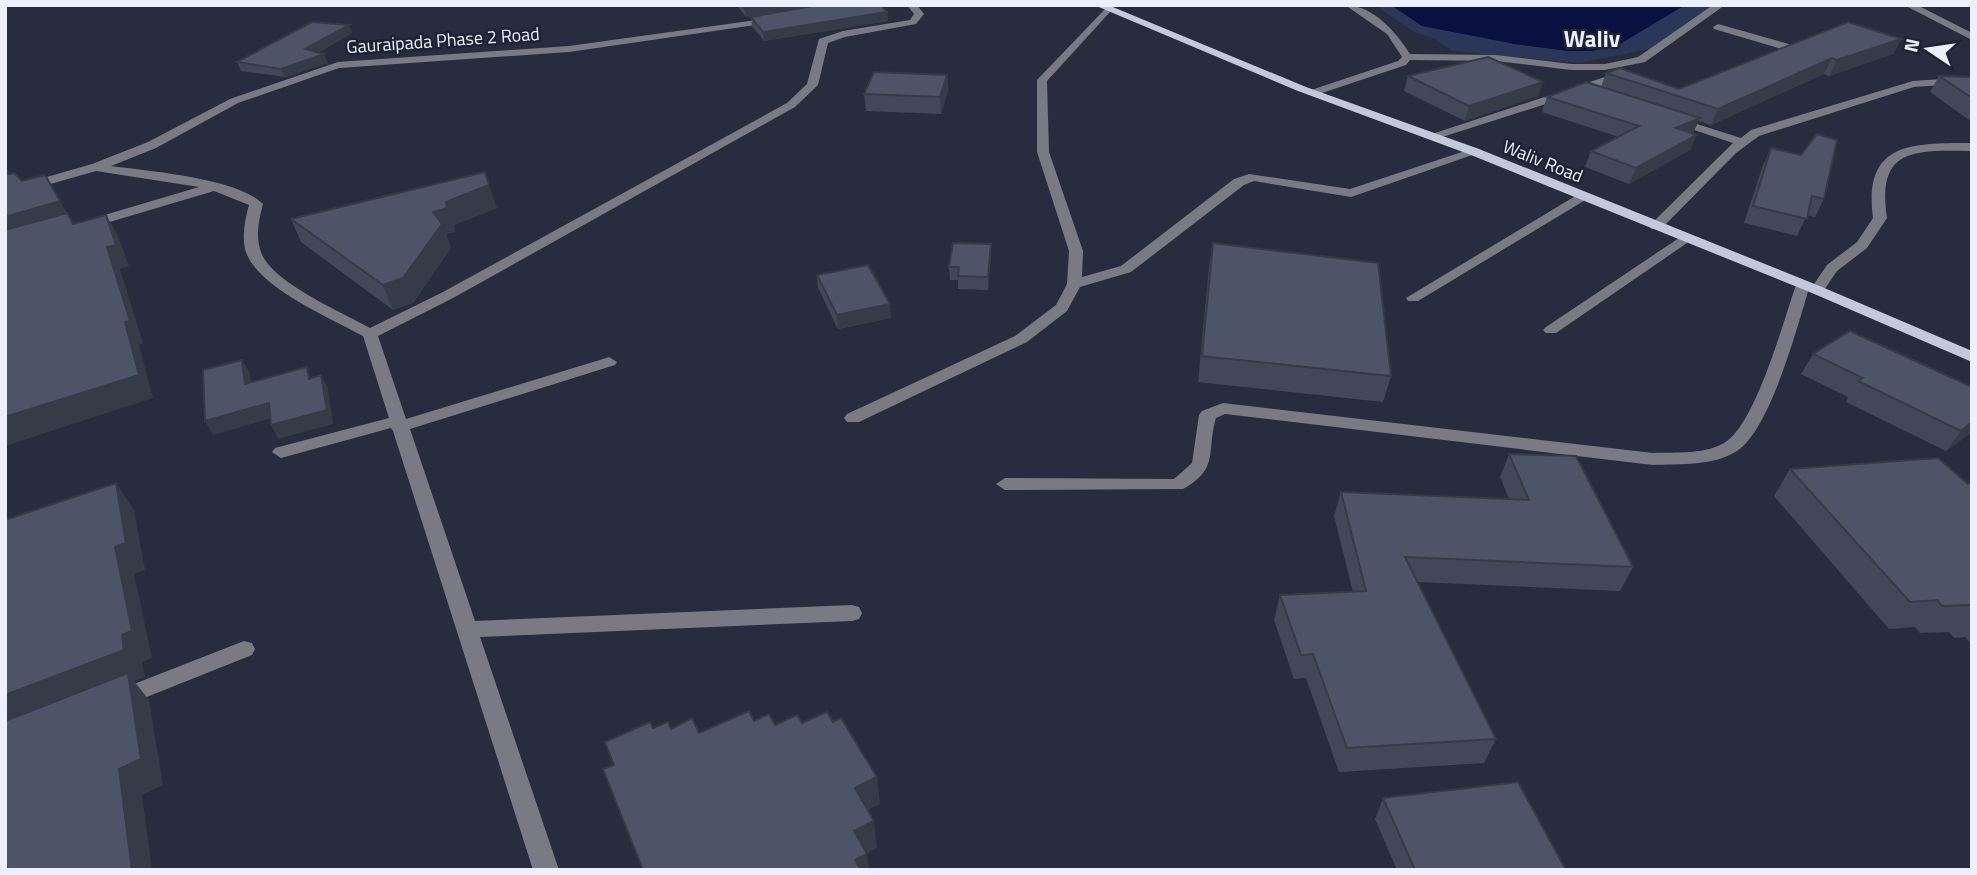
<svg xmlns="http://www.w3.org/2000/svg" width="1977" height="875" font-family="'Titillium Web',sans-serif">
	<rect width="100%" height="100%" fill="#272d3e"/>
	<!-- green -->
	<path fill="#2c3658" d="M1375,5H1391L1422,26L1515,44L1568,51H1592L1620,44L1685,5H1714L1650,49L1578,63L1453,51L1435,39L1414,32Z"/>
	<!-- water -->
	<path fill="#0a1140" d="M1391,5H1685L1620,44L1592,51H1568L1515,44L1422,26Z"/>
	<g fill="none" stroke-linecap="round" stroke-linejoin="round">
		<!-- minor -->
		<g fill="#787b84" fill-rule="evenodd">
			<path d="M907,5H917L924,14L916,24L845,37L828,43L818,85L795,107L453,298L378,336L406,419L603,359L609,357L617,362L615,365L410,429L475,621L852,605L859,607L862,613L859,619L852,621L480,637L559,870H533L393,431L391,428L281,458L272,452L275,448L389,418L363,336C331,318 255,287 245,249C242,235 245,219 249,205L214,191L86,229L79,225L81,222L199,187L96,171L5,197V189L92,164L148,142L230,99L338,62L569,46L779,17L781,19L776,22L569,52L339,68L238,103L156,148L111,166C147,171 238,178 263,204C259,219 255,236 261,252C272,283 342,312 370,328L443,292L787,103L807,84L819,39L843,31L910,20L914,14Z"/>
			<path d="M1345,5C1373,5 1396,32 1410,54L1496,55L1571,64H1605L1638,57L1713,5H1725L1645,62L1605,70H1571L1496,61L1410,60L1406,65L1316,95H1308V91L1398,61L1402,57L1387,34Z"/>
			<path d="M1904,5H1917L1972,33V40Z"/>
			<path d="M1107,7L1112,10L1110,12L1047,81L1049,152L1083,251L1082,277L1121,266L1234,179L1249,174L1350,189L1471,149L1481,152L1351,197L1254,181L1244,185L1131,272L1080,287L1067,311L1027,342L859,422H847L844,418L847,414L1015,336L1056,305L1067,284L1069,251L1037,152V80Z"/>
			<path d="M1718,24L1799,47L1800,49L1786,57H1778V53L1785,50L1714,29L1713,27Z"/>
			<path d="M1617,73H1625L1630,77L1436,139L1426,136Z"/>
			<path d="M1972,77V83L1914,87L1759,136L1736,153L1661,229H1651L1649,226L1733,143L1670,122V118H1678L1741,138L1751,130L1913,81Z"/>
			<path d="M1972,143V151C1915,150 1876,147 1887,218L1867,248L1837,271L1822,293H1812L1810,290L1827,265L1857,242L1873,218C1863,142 1911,143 1972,143Z"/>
			<path d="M1582,192L1587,193V199L1418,301H1408L1406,298Z"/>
			<path d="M1685,234L1690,235V241L1556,333H1546L1543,330L1546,327Z"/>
			<path d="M1803,281L1810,285C1798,324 1771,429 1737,451C1714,466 1680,464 1653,465L1225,414L1216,418C1206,451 1220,469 1183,489L1005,490L996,484L1005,478L1174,479L1192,463L1199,415L1202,411L1223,403L1653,453C1676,452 1707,455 1727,441C1757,419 1783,322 1796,285Z"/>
			<path d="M244,641L252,643L255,649L252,655L119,708L111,705L108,699L111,693Z"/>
		</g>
		<!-- major -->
		<path fill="#c2c9dc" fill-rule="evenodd" d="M1094,5H1108L1306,87L1479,149L1822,287L1972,351V362L1812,293L1471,155L1298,91Z"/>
	</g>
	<!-- wall -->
	<g fill="#424859">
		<path d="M739,5H882L883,8L887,12L888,21L764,41L752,26L751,17L796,9L746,17L739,8Z"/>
		<path d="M352,33L318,53L328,63L285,77L241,71L237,62Z"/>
		<path d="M1901,39L1893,54L1829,76L1824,74L1711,125L1698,121L1693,133L1690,150L1629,184L1585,167L1591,151L1619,137L1542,112L1547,97L1601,87L1606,73L1679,89Z"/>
		<path d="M947,75L948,91L941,114L866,111L864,94Z"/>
		<path d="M1408,76L1538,96L1465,121L1404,91Z"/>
		<path d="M1939,76L1972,77V122L1930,92Z"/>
		<path d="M1771,148L1824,199L1815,217L1807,215L1797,236L1744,223L1763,165Z"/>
		<path d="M497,208L454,225L455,232L446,234L451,248L413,303L393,310L301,242L291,219Z"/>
		<path d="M1213,243L1391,376L1383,402L1198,382L1209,267Z"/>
		<path d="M991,244L988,290L958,289V280H950L949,267Z"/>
		<path d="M817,275L891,318L838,329L818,288Z"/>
		<path d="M1813,354L1972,432L1946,451L1846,402L1848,397L1801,374Z"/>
		<path d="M1509,454L1633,567L1620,591L1418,582L1496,739L1484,763L1339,772L1306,678L1294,679L1274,620L1280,595L1353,592L1334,516L1341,492L1509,499L1500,477Z"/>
		<path d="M1790,469L1968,484L1972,482V644L1965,637L1954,638L1949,632L1920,633L1915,627L1889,629L1774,496Z"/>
		<path d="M1383,798L1566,870H1397L1375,819Z"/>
	</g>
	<!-- shaded-wall -->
	<g fill="#363b48">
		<path d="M763,5H822L746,17L744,8Z"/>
		<path d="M887,12L888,21L764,41L763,32Z"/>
		<path d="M349,25L352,33L309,58L305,49Z"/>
		<path d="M1901,39L1893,54L1829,76L1837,60Z"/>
		<path d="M324,54L328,63L285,77L281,69Z"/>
		<path d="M1832,58L1824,74L1711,125L1718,109Z"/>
		<path d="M947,75L948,91L941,114L940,97Z"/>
		<path d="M1543,82L1538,96L1465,121L1469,106Z"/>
		<path d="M1700,118L1693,133L1676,128Z"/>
		<path d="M1697,135L1690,150L1629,184L1636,168Z"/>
		<path d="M5,166L16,183L5,187Z"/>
		<path d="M45,175L72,222L5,242V217Z"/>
		<path d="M489,185L497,208L454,225L455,232L446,234L451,248L413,303L393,310L383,285L433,212L446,202Z"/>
		<path d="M106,215L118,236L129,266L120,269L143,343L139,345L153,398L5,446V417L107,247Z"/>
		<path d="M991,244V257L988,290V277Z"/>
		<path d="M890,304L891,318L838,329L837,315Z"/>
		<path d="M242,360L250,373L252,397L245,384Z"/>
		<path d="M321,375L328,389L333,424L278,439L271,425Z"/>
		<path d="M269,403L276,417L213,435L205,421Z"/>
		<path d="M1972,422V432L1946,451L1961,431Z"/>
		<path d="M116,483L134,510L145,570L134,574L152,658L142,662L145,677L134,681L149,700L163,785L142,795L152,870H132L5,732V695L122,635L115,547Z"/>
		<path d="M877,777L880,804L858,814L855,788Z"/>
		<path d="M874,821L877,848L858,858L854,831Z"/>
		<path d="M867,854L869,870H857L855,860Z"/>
	</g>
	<!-- building -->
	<g fill="#4d5467" stroke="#363b48" stroke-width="2">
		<path d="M742,5H763L744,8Z"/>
		<path d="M818,5H882L883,8L887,12L763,32L751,17Z"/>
		<path d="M312,22L349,25L305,49L324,54L281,69L237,62Z"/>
		<path d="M1848,22L1901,39L1837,60L1832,58L1718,109L1606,73L1620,68L1679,89Z"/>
		<path d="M1488,57L1543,82L1469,106L1408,76Z"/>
		<path d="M874,72L947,75L940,97L864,94Z"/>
		<path d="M1939,76L1972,77V98Z"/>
		<path d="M1586,82L1700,118L1676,128L1697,135L1636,168L1591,151L1639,126L1547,97Z"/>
		<path d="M1817,134L1837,140L1824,199L1812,196L1807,219L1753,206L1771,148L1801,155Z"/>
		<path d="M485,172L489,185L446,202L447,208L433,212L442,224L403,278L383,285L291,219Z"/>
		<path d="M14,173L22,181L45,175L60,201L5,217V175Z"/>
		<path d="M67,213L73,224L106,215L116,245L107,247L130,321L125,322L139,375L5,417V230Z"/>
		<path d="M953,243L991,244L988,277L958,276L959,267H949Z"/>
		<path d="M1213,243L1378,263L1391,376L1202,356Z"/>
		<path d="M868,265L890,304L837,315L817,275Z"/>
		<path d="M1850,331L1972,387V422L1961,431L1858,381L1863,378L1813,354Z"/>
		<path d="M242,360L245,384L307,367L309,379L321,375L327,410L271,425L269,403L205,421L203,370Z"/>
		<path d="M1509,454L1576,456L1633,567L1405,557L1496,739L1347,748L1313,654L1301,655L1280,595L1366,591L1341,492L1529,500Z"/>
		<path d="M1938,458L1968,484L1972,482V605L1942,606L1937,600L1910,602L1790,469Z"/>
		<path d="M116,483L126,543L115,547L132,631L122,635L124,650L5,695V520Z"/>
		<path d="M128,673L141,759L119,769L132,870H5V721Z"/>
		<path d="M749,711L754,721L769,714L775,725L797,715L802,723L827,712L833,722L841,718L877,777L855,788L874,821L854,831L867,854L855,860L861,870H643L603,769L614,765L605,742L650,722L653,728L668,722L671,729L692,718L699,733Z"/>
		<path d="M1518,782L1566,870H1415L1383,798Z"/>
	</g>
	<g text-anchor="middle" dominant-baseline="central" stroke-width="5" stroke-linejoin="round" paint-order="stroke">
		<!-- far-street labels -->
		<g font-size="18" fill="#ecf0fc" stroke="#1d2334">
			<text transform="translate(443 40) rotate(-4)">Gauraipada Phase 2 Road</text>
			<text transform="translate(1543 161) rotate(22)">Waliv Road</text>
		</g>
		<!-- far-district labels -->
		<g font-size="23" font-weight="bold" fill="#ecf0fc" stroke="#1d2334">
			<text x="1592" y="38">Waliv</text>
		</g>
	</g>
	<!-- border -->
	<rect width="1977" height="875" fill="none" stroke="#ecf0fc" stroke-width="14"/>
	<!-- north arrow -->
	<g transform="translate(1928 49) rotate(283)" stroke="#1d2334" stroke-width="5" paint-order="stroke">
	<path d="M0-5L12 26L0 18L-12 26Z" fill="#ecf0fc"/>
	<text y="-10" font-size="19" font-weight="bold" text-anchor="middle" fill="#ecf0fc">N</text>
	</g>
</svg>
